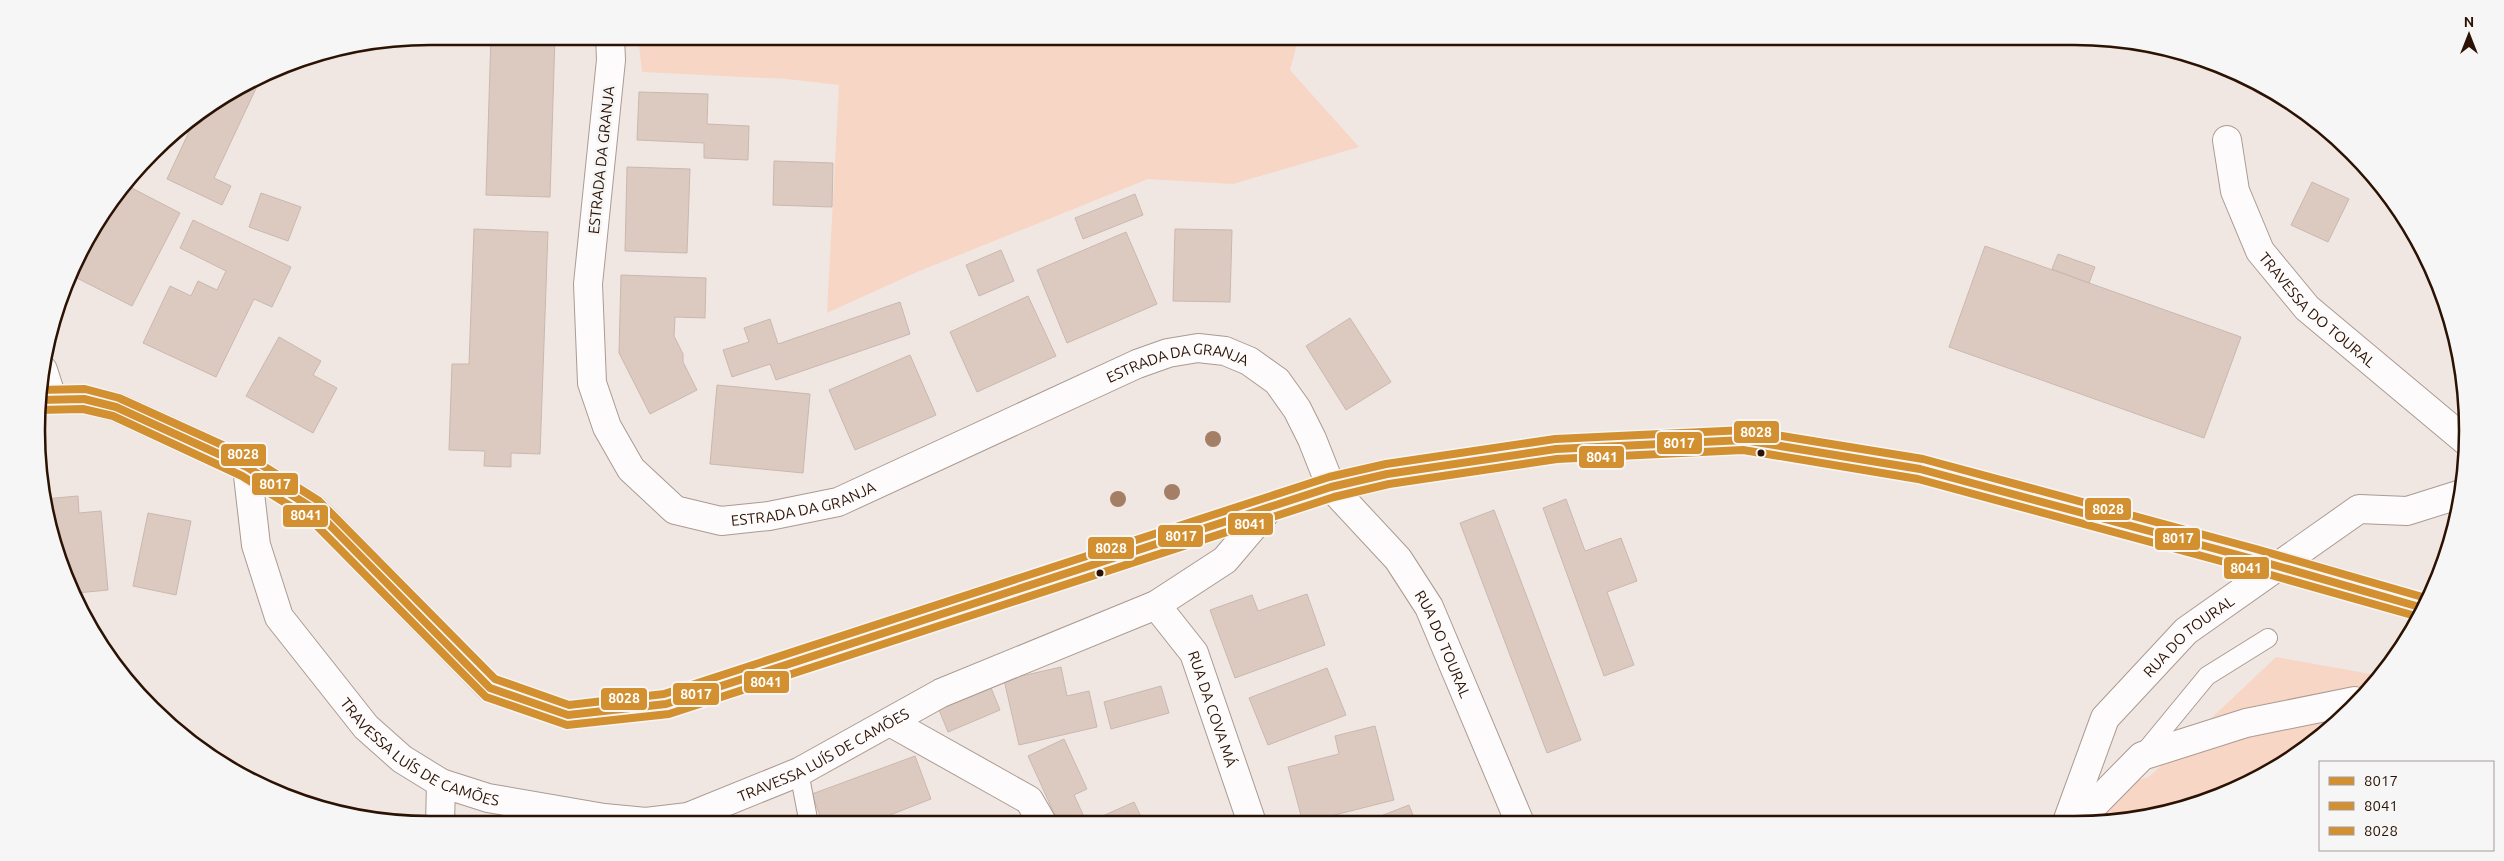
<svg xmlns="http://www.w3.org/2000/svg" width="2504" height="861" font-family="Ubuntu,sans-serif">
	<rect width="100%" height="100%" fill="#f0e7e3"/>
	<!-- green -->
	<g fill="#f7d6c5">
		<path d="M638,36H1299L1290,70L1359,147L1233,184L1148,179L917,272L827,313L839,85L787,79L642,72Z"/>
		<path d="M2276,657L2376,675L2334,727L2248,784L2125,821H2097L2131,782L2149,777Z"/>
	</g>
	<!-- building -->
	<g fill="#dccac0" stroke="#cab8af">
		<path d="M491,36H555L550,197L486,195Z"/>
		<path d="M256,81L259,82L214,178L231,186L222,205L167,179L195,119Z"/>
		<path d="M639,92L708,94L707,124L749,126L748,160L704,158V143L637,140Z"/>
		<path d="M774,161L833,163L832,207L773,205Z"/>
		<path d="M627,167L690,169L687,253L625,251Z"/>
		<path d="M2312,182L2349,199L2328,242L2291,225Z"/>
		<path d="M124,184L180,213L132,306L71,275L77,256Z"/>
		<path d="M261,193L301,207L288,241L249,227Z"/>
		<path d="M1135,194L1143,215L1083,239L1075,218Z"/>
		<path d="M193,220L291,267L272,307L254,299L216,377L143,343L170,286L191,296L198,281L217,290L226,271L180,248Z"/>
		<path d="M474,229L548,232L540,454L511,453V467L484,466L485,451L449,450L452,364H469Z"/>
		<path d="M1175,229L1232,230L1230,302L1173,301Z"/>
		<path d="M1126,232L1157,304L1067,343L1037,270Z"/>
		<path d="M1985,246L2241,337L2204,438L1949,347Z"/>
		<path d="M1001,250L1014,281L979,296L966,265Z"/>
		<path d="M2058,254L2095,267L2089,283L2052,269Z"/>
		<path d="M621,275L706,278L705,318L675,317L674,336L683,354V362L697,390L650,414L619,353Z"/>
		<path d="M1028,296L1056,356L977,392L950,332Z"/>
		<path d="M900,302L910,334L776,380L770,364L732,377L723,350L749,342L744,328L770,319L778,344Z"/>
		<path d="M1350,318L1391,382L1346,410L1306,346Z"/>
		<path d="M279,337L321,361L313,375L337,388L313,433L246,396Z"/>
		<path d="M910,355L936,415L855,450L829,390Z"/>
		<path d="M717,385L810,394L803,473L710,464Z"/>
		<path d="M78,496L79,513L101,511L108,590L77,593L50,532L44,499Z"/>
		<path d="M1566,499L1585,551L1621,538L1637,581L1607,592L1634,665L1604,676L1543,508Z"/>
		<path d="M1494,510L1581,740L1547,753L1460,523Z"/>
		<path d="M148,513L191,521L176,595L133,586Z"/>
		<path d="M1307,594L1325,645L1235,678L1210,610L1252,595L1258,611Z"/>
		<path d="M1061,667L1067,696L1089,691L1097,727L1019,745L1004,680Z"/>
		<path d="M1327,668L1346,715L1268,745L1249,698Z"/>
		<path d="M989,683L1000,710L948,732L937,705Z"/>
		<path d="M1161,686L1169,713L1111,729L1104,702Z"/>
		<path d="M1375,726L1394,800L1303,823L1288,767L1339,754L1335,736Z"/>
		<path d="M1064,739L1087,789L1074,795L1087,823L1134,802L1144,823L1059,824L1028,756Z"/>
		<path d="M915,756L931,799L867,824H823L812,794Z"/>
		<path d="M1409,805L1416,823H1363Z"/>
	</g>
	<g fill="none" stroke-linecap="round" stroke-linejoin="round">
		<defs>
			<g id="service">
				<path d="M2142,755L2207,676L2268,638"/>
				<path d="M799,772L809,824"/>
			</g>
			<g id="minor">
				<path id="s1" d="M610,36L611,60L588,284L592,383L607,427L631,469L675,510L721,521L769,516L838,502L1137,364L1168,353L1198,348L1225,351L1249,361L1277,381L1297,409L1312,439L1331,487L1398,559L1429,607L1520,823"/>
				<path id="s2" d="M2227,140L2235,191L2260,251L2307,308L2466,441"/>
				<path d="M43,370L52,398"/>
				<path id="s3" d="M247,467L256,545L279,617L366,727L402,759L441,783L488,798L604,818L646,822L688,817L799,772L941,693L1156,605L1225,560L1270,507"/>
				<path id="s4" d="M1156,605L1194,653L1252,823"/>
				<path d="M890,722L1029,800L1043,824"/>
				<path id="s5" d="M2067,822L2105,718L2186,631L2359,509L2407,511L2461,494"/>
				<path d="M2077,822L2142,756L2246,723L2355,701"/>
				<path d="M440,825L441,783"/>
			</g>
			<g id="primary">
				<path d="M39,400L84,399L116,407L247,467L314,509L490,688L568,715L666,704L1331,487L1387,474L1556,449L1744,440L1920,469L2253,559"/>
				<path d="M2332,581L2423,608"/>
			</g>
		</defs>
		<!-- service casing -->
		<use href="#service" stroke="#ab9a91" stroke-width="20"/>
		<!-- minor casing -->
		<use href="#minor" stroke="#ab9a91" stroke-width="30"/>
		<!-- primary casing -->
		<use href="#primary" stroke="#cbc2bd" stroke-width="30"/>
		<!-- service -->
		<use href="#service" stroke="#fdfbfb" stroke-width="18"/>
		<!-- minor -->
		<use href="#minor" stroke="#fdfbfb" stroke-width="28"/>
		<!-- primary -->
		<use href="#primary" stroke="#e2e9ec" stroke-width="28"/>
		<defs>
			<path id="primary-bridge" d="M2253,559L2332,581"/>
		</defs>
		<!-- primary-bridge casing -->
		<use href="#primary-bridge" stroke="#cbc2bd" stroke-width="30" stroke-linecap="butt"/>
		<!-- primary-bridge -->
		<use href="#primary-bridge" stroke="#e2e9ec" stroke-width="28"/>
		<defs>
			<path id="bus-1" d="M39,400L84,399L116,407L247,467L314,509L490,688L568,715L666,704L1331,487L1387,474L1556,449L1744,440L1920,469L2253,559L2423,608"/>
			<path id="bus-2" d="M39,410L83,409L113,416L242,476L308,517L486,697L567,725L669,714L1334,497L1389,484L1557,459L1743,450L1918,479L2250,569L2419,617"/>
			<path id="bus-3" d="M39,390L85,389L119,398L251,458L319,501L495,679L569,705L664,694L1329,477L1386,464L1555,439L1745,430L1923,459L2256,549L2426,598"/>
		</defs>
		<!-- bus-1 casing -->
		<use href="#bus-1" stroke="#f6f6f6" stroke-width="11"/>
		<!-- bus-2 casing -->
		<use href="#bus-2" stroke="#f6f6f6" stroke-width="11"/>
		<!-- bus-3 casing -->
		<use href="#bus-3" stroke="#f6f6f6" stroke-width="11"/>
		<!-- bus-1 -->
		<use href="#bus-1" stroke="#d29030" stroke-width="8"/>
		<!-- bus-2 -->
		<use href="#bus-2" stroke="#d29030" stroke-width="8"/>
		<!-- bus-3 -->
		<use href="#bus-3" stroke="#d29030" stroke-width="8"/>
	</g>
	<!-- trees -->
	<g fill="#a47f66">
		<circle cx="1213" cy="439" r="8"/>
		<circle cx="1172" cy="492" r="8"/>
		<circle cx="1118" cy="499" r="8"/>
	</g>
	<!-- markers -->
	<g fill="#2c1203" stroke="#f6f6f6" stroke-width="2">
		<circle cx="1761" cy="453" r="4.5"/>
		<circle cx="1100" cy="573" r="4.5"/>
	</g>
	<g text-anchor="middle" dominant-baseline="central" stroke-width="5" stroke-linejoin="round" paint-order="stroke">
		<!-- street labels -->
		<g font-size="15" fill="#2c1203" stroke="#f6f6f6">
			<text transform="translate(601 160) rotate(-84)">ESTRADA DA GRANJA</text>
			<text stroke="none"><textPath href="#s2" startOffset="199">TRAVESSA DO TOURAL</textPath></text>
			<text stroke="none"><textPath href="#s1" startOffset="1040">ESTRADA DA GRANJA</textPath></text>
			<text stroke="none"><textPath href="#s1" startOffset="635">ESTRADA DA GRANJA</textPath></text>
			<text stroke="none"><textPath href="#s5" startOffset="228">RUA DO TOURAL</textPath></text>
			<text stroke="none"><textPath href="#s1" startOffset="1464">RUA DO TOURAL</textPath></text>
			<text stroke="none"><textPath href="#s4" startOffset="120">RUA DA COVA MÁ</textPath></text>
			<text stroke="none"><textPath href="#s3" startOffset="354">TRAVESSA LUÍS DE CAMÕES</textPath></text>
			<text stroke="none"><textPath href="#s3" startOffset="789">TRAVESSA LUÍS DE CAMÕES</textPath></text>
		</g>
	</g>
	<!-- crop -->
	<path d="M0 0H2504V861H0ZM430 45H2074A385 385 0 0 1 2459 430V431A385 385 0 0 1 2074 816H430A385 385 0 0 1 45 431V430A385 385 0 0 1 430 45Z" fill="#f6f6f6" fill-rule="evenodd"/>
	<path fill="none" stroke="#2c1203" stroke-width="2.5" d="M430 45H2074A385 385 0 0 1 2459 430V431A385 385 0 0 1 2074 816H430A385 385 0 0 1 45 431V430A385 385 0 0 1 430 45Z"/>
	<g stroke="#f6f6f6" stroke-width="2">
		<rect x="1733" y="420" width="47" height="24" rx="5" fill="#d29030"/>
		<rect x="1656" y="431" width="47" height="24" rx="5" fill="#d29030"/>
		<rect x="220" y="443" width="47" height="24" rx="5" fill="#d29030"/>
		<rect x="1578" y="445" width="47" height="24" rx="5" fill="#d29030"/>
		<rect x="251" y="472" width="48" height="24" rx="5" fill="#d29030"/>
		<rect x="2084" y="497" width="48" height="24" rx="5" fill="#d29030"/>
		<rect x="282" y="504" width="47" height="24" rx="5" fill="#d29030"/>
		<rect x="1227" y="512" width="47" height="24" rx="5" fill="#d29030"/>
		<rect x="1157" y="524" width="47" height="24" rx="5" fill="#d29030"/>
		<rect x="2154" y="527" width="47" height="24" rx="5" fill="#d29030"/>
		<rect x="1087" y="536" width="48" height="24" rx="5" fill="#d29030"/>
		<rect x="2223" y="556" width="47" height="24" rx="5" fill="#d29030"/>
		<rect x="743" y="670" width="47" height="24" rx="5" fill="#d29030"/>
		<rect x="672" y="682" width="48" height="24" rx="5" fill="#d29030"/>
		<rect x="600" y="687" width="48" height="24" rx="5" fill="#d29030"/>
	</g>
	<g font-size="14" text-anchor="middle" font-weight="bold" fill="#fff">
		<text x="1756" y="437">8028</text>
		<text x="1679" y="448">8017</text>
		<text x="243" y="459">8028</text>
		<text x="1602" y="462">8041</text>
		<text x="275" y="489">8017</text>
		<text x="2108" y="514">8028</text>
		<text x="306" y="520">8041</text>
		<text x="1250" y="529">8041</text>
		<text x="1181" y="541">8017</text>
		<text x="2178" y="543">8017</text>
		<text x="1111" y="553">8028</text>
		<text x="2246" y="573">8041</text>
		<text x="766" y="687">8041</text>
		<text x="696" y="699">8017</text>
		<text x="624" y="703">8028</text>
	</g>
	<!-- legend -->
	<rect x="2319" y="761" width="175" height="90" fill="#f6f6f6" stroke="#a59b95"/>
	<rect x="2329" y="777" width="25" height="8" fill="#d29030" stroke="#a59b95"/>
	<text x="2364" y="786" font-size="15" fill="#2c1203">8017</text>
	<rect x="2329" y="802" width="25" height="8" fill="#d29030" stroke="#a59b95"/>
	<text x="2364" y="811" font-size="15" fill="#2c1203">8041</text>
	<rect x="2329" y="827" width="25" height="8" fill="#d29030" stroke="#a59b95"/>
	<text x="2364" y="836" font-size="15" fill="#2c1203">8028</text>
	<!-- north arrow -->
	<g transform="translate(2469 35)" stroke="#f6f6f6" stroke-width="4" paint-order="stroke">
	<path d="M0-4L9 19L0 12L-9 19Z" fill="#2c1203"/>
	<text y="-8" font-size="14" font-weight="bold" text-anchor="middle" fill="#2c1203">N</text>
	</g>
</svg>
